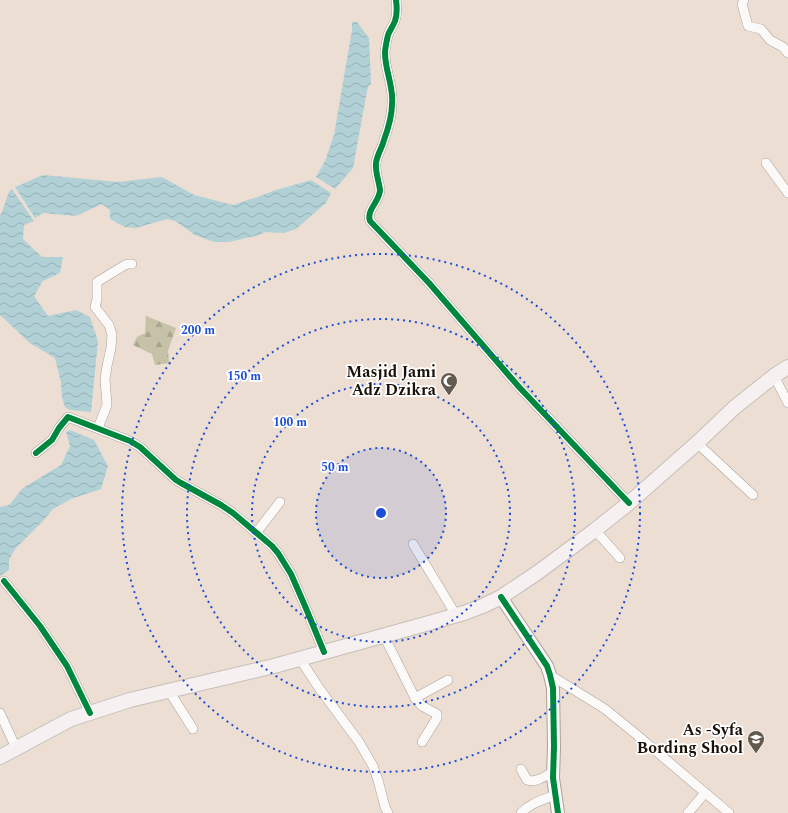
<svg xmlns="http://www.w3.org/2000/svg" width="788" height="813" font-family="Spectral,serif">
	<defs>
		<pattern id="forest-firs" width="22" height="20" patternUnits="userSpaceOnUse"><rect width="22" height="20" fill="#c5c2a7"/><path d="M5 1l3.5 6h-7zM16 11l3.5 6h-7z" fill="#a9a68e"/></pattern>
		<pattern id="water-waves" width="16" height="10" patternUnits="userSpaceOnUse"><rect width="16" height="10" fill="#b1d1d7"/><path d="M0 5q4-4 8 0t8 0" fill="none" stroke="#98b2b7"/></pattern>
	</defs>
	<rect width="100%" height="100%" fill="#ecded2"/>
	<!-- forest -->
	<path fill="url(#forest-firs)" d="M146,316L176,328L168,351L169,363L155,365L152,354L133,345L137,337L145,333Z"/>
	<!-- water -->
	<g fill="url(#water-waves)">
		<path d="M352,22H357L369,38L371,85H369L367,91L353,168L335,189L316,177L325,161L334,135L352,30Z"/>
		<path d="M43,175L118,182L162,177L194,195L233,205L257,197L276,190L311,180L331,193L326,203L296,229L284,233L265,232L259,235L229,242H214L195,235L175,221L167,219L136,228L125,227L110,219V210L102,204L76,216L43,213L35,218L15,187Z"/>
		<path d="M12,189L34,221L24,225L23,239L42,257H63L60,273L43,281L34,296L48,316L76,310L90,317L98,341L91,412L70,410L65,407L62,398L61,382L55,358L30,343L0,315V215L1,214L9,192Z"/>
		<path d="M70,430L94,440L108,466L101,489L71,499L53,509L43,521L15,549L9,560V570L0,576V507L9,505L23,488L61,465L70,446L66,432Z"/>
	</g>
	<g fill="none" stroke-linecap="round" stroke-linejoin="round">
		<defs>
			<g id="street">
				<path d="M396,0C397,7 397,15 395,21C393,26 390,30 388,35C387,40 385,48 385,53C385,71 394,87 392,104C392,116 388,129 384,140C382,148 377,155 376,163C375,172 379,181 380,190C380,201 366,210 370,221L429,283L519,387L629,503"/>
				<path d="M744,0L742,4L748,26L761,29L770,40L783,47L788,53"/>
				<path d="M766,163L788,193"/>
				<path d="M774,376L788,403"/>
				<path d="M98,428L107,405L105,379L107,366L111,348L112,335L109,325L95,307L97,299V282L125,265L128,264H132"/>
				<path d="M697,443L753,495"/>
				<path d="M36,453L52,440L59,428L68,417L130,441L140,447L176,480L181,483L221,505L233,513L272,546L278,553L291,574L305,606L324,652"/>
				<path d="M595,530L620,558"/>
				<path d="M256,533L280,502"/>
				<path d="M413,544L456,615"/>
				<path d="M4,581L40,626L67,666L90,713"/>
				<path d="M384,636L415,698L422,706L437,714V718L422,742"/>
				<path d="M300,659L319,688L359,742L373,766L378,780L385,807L388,813"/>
				<path d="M550,675L605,709L637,735L729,813"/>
				<path d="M169,691L193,729"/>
				<path d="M415,698L448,680"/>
				<path d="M0,713L16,748"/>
				<path d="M521,769L527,780C536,783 545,776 553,772"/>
				<path d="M521,813C530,803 543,800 555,795"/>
				<path d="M688,813L705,793"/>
			</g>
			<path id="secondary" d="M501,597L547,666L550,675L553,688L554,747L553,778L558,813"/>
			<path id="primary" d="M0,757L71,719L130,700L274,666L422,625L464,613L485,605L501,597L537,573L595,530L629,503L697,443L735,407L774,376L788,367"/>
		</defs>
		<!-- street casing -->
		<use href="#street" stroke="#aca299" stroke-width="10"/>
		<!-- secondary casing -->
		<use href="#secondary" stroke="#aca299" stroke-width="14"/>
		<!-- primary casing -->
		<use href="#primary" stroke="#c6bfb9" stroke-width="16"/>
		<!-- street -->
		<use href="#street" stroke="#fcfaf8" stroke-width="9"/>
		<!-- secondary -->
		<use href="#secondary" stroke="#fcfaf8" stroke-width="12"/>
		<!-- primary -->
		<use href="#primary" stroke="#f6f1f0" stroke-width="14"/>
		<defs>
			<g id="cycleway">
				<path d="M396,0C397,7 397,15 395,21C393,26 390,30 388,35C387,40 385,48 385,53C385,71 394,87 392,104C392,116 388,129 384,140C382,148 377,155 376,163C375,172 379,181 380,190C380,201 366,210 370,221L429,283L519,387L629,503"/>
				<path d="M36,453L52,440L59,428L68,417L130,441L140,447L176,480L181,483L221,505L233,513L272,546L278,553L291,574L305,606L324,652"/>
				<path d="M4,581L40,626L67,666L90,713"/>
				<path d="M501,597L547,666L550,675L553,688L554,747L553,778L558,813"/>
			</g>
		</defs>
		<!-- cycleway casing -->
		<use href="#cycleway" stroke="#fff" stroke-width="8"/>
		<!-- cycleway -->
		<use href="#cycleway" stroke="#00873e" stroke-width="6"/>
	</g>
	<!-- distance rings -->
	<circle cx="381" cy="513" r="65" fill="#1d4ed8" fill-opacity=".12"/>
	<g fill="none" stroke="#1d4ed8" stroke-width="2" stroke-dasharray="2 4">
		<circle cx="381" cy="513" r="65"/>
		<circle cx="381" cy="513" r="129"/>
		<circle cx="381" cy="513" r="194"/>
		<circle cx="381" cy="513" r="259"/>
	</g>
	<!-- icons -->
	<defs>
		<symbol id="mosque-pin" viewBox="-11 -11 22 30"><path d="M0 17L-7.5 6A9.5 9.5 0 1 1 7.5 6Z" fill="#64594f" stroke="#fff"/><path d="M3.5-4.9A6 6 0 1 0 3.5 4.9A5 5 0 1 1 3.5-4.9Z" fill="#fff"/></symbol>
		<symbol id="school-pin" viewBox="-11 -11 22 30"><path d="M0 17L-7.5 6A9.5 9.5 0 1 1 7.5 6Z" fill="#64594f" stroke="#fff"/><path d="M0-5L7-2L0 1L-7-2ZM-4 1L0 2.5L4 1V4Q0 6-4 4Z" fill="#fff"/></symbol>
	</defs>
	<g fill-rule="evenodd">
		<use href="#mosque-pin" x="439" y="371" width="20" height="27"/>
		<use href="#school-pin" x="746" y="729" width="20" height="27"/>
	</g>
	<g text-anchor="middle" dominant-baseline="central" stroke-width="3.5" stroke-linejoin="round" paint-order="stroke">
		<!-- poi labels -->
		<g font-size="16" font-weight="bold" fill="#1a1109" stroke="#fff" text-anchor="end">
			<text x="436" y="372">Masjid Jami<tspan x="436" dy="18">Adz Dzikra</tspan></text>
			<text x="743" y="730">As -Syfa<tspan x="743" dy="18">Bording Shool</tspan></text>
		</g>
	</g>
	<circle cx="381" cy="513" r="6" fill="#1d4ed8" stroke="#fff" stroke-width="2"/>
	<g font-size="12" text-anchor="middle" font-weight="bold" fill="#1d4ed8" stroke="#fff" stroke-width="3.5" stroke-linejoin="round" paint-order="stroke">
		<text x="198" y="334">200 m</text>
		<text x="244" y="380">150 m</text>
		<text x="290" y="426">100 m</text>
		<text x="335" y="471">50 m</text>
	</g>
</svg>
